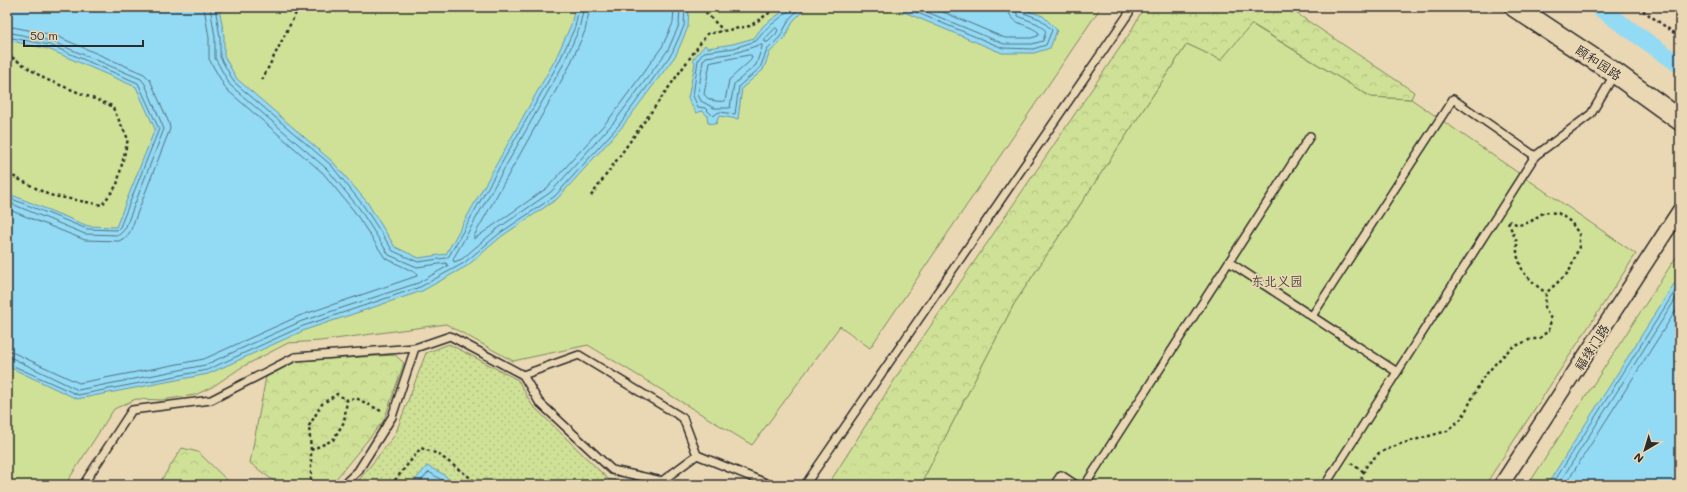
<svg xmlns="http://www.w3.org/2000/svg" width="1687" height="492" font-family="Mali,'LXGW WenKai TC',sans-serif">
	<defs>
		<pattern id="forest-crowns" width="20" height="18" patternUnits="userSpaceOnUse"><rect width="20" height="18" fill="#cfe196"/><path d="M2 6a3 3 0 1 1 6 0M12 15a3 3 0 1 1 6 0" fill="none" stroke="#b2c181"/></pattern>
		<pattern id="garden-dots" width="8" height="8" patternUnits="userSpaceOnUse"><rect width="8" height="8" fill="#cfe196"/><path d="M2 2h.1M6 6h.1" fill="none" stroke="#b2c181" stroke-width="1.8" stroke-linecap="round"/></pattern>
	</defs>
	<rect width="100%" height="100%" fill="#ead7b4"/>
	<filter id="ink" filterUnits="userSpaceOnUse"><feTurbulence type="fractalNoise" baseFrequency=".025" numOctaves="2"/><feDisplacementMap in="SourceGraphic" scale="8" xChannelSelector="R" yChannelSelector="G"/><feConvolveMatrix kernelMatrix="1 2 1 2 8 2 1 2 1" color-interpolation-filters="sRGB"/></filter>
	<g filter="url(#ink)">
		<!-- green -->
		<g fill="#cfe196" stroke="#7d8660">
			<path d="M7,7H1101L870,348L840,326L752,445L588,345L513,361L446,324L320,341L288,343L242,367L212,387L195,395L161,400L136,399L114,409L65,485H7Z"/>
			<path d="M1251,24L1371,97L1411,99L1636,254L1485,485H926L924,478L1014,304L1187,44L1221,60Z"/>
			<path d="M1680,251V485H1528Z"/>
		</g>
		<!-- forest -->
		<g fill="url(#forest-crowns)" stroke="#7d8660">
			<path d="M1144,7H1287L1414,92L1411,99L1371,97L1252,24L1221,60L1187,44L1014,304L924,478L926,485H828L902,368L1130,33Z"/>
			<path d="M395,355L404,363L384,420L331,485H279L250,463L266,377L296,361Z"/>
			<path d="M182,448L198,452L232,485H158Z"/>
		</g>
		<!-- garden -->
		<path fill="url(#garden-dots)" stroke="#7d8660" d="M449,344L518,380L532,405L608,479L639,485H355L395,435L426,353Z"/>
		<!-- water -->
		<g fill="#93daf5" stroke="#6994a4">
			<path d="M7,7H219L224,36V56L237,79L333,162L367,202L395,247L419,258L446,254L555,60L571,25L575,7H689L688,27L676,55L622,127L557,199L502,236L467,266L422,291L305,330L208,374L77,399L7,366V193L88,226L116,227L155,129L136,87L48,49L7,40Z"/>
			<path d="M789,7H807L794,20L784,39L770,52L763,70L742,88L738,119L719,116L716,124L708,123L707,115L702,111L696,113L688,98L695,63L693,59L705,45L708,48L733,44L754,38L764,25Z"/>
			<path d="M892,7H1018L1043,16L1057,30L1050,48L1034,53H1002Z"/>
			<path d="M1680,282V485H1547L1674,284Z"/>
			<path d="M427,466L443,474L456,485H411Z"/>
		</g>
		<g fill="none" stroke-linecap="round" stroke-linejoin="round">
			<!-- shore -->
			<g stroke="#55717c" stroke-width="1">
				<path d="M215,7L220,37V57L234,82L331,165L363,205L393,251L418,262L446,258L449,256L559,62L575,27L579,7"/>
				<path d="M584,7L579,29L563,65L453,259L454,262L462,259L497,229L551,192L615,121L668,50L679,25L680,7"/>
				<path d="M590,7L585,31L569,67L474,236V239L547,188L610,118L662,47L673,23L674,7"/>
				<path d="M790,7L789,11L767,28L756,41L734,48L704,52L698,60L693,96L698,107L705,108L713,116L719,112L735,114L739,86L760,68L767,50L780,37L790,18L801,7"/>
				<path d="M903,7L1003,48L1033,49L1046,45L1052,30L1040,19L1021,12L1019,7"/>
				<path d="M915,7L1004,44H1032L1043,41L1046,31L1038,24L1018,16L1014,7"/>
				<path d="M931,7L1005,38H1031L1038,36L1039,33C1029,23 1009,26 1008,7"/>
				<path d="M7,26L54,35L144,74L150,80L169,123L170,129L130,232L126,237L119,241L85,240L7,209"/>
				<path d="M776,28L778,30L776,34L768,42H765V39Z"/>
				<path d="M7,32L51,41L141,79L145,84L164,129L125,229L119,235L85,234L7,202"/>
				<path d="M7,37L50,45L138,83L159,129L120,227L117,230L87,229L7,197"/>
				<path d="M759,45H762V47L756,65L734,84L730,108H714L701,101L698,95L703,61L706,57L735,53Z"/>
				<path d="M750,55L752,56L750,61L729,80L725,101C718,102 708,101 704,94L710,63Z"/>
				<path d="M7,352L14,353L79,383L204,359L299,316L417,276L416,273L385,258L354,211L323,173L226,89L209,59V38L204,7"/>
				<path d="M7,358H12L78,390L205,365L302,321L418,283L448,266L446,263L417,267L389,255L359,208L327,169L230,85L215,58V37L210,7"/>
				<path d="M7,363L78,395L207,370L303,326L420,287L464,263L500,233L555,196L619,125L672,53L684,26L685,7"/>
				<path d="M417,485L429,472L450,485"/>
				<path d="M1552,485L1677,288L1680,286"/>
				<path d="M1558,485L1680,292"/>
				<path d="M1565,485L1680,304"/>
			</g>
			<!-- canal -->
			<path stroke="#93daf5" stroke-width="17" d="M1598,7L1680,65"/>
			<defs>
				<g id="service">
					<path d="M1229,262L1397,372"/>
					<path d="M1312,316L1453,99L1535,156"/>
					<path d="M523,375L579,355L683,418L697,455"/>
					<path d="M83,485L132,410L211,400L295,357L415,348"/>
					<path d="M343,485L358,471L392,417L415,348L450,336L523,375L539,402L612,470L662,481L697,455L771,485"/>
					<path d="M805,485L1129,13L1130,7"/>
					<path d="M1054,485L1061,475L1076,485"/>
					<path d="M1085,485L1310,136"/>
					<path d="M1325,485L1535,156L1591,114L1614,75"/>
				</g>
				<path id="minor" d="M1501,485L1680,210"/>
				<path id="secondary" d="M1515,7L1615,73L1680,120"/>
			</defs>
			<!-- service casing -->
			<use href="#service" stroke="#2b2b2b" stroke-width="10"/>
			<!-- minor casing -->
			<use href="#minor" stroke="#2b2b2b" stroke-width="17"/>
			<!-- secondary casing -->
			<use href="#secondary" stroke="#2b2b2b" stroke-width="23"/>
			<!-- path -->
			<g stroke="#2b2b2b" stroke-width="2.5" stroke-dasharray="3 3" stroke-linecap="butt">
				<path d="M705,7V12L723,30"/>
				<path d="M1638,7L1680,37"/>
				<path d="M7,54L45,79L112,106L128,139L117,185L102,205L49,195L7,173"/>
				<path d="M262,80L299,7"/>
				<path d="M591,196L707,34L750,26L778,7"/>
				<path d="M1508,222L1517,242V255L1523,272L1537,286L1546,293"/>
				<path d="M311,450L309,426L322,404L337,394L347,400"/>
				<path d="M1351,463L1364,472"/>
				<path d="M315,485L311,479V450L333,440L344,422L347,400L356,398L383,412"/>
				<path d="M391,485L421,448L438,454L480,485"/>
				<path d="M1361,485L1362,476L1367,465L1379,453L1400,444L1447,431L1462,418L1482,379L1496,363L1511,348L1529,340L1540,338L1549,330L1551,319L1545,308L1546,293L1569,272L1579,247V234L1571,222L1558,213L1544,212L1530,222L1519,225L1506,220"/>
			</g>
			<!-- service -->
			<use href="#service" stroke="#ead7b4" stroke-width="7"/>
			<!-- minor -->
			<use href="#minor" stroke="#ead7b4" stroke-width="14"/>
			<!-- secondary -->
			<use href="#secondary" stroke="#ead7b4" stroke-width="20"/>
		</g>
	</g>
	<g text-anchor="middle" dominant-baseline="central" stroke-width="3.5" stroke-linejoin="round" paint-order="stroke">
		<!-- street labels -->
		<g font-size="13" fill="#2b2b2b" stroke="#ead7b4">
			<text transform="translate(1599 62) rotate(34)">颐和园路</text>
			<text transform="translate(1591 347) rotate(-57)">福缘门路</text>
		</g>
		<!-- park labels -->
		<g font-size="13" fill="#44463b" stroke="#ead7b4">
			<text x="1277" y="280">东北义园</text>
		</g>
	</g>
	<!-- margin -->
	<rect width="1687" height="492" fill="none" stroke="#ead7b4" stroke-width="24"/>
	<rect x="12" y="12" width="1663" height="468" fill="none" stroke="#2b2b2b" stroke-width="1.5" filter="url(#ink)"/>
	<!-- north arrow -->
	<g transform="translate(1645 450) rotate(218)" stroke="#ead7b4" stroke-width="3" paint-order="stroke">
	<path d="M0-3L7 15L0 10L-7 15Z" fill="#2b2b2b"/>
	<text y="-6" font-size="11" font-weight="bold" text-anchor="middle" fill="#2b2b2b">N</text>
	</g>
	<!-- scale -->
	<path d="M24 40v6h119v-6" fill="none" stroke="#2b2b2b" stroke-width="2"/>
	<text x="30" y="40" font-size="12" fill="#2b2b2b" stroke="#ead7b4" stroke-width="3" paint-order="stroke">50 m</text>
</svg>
